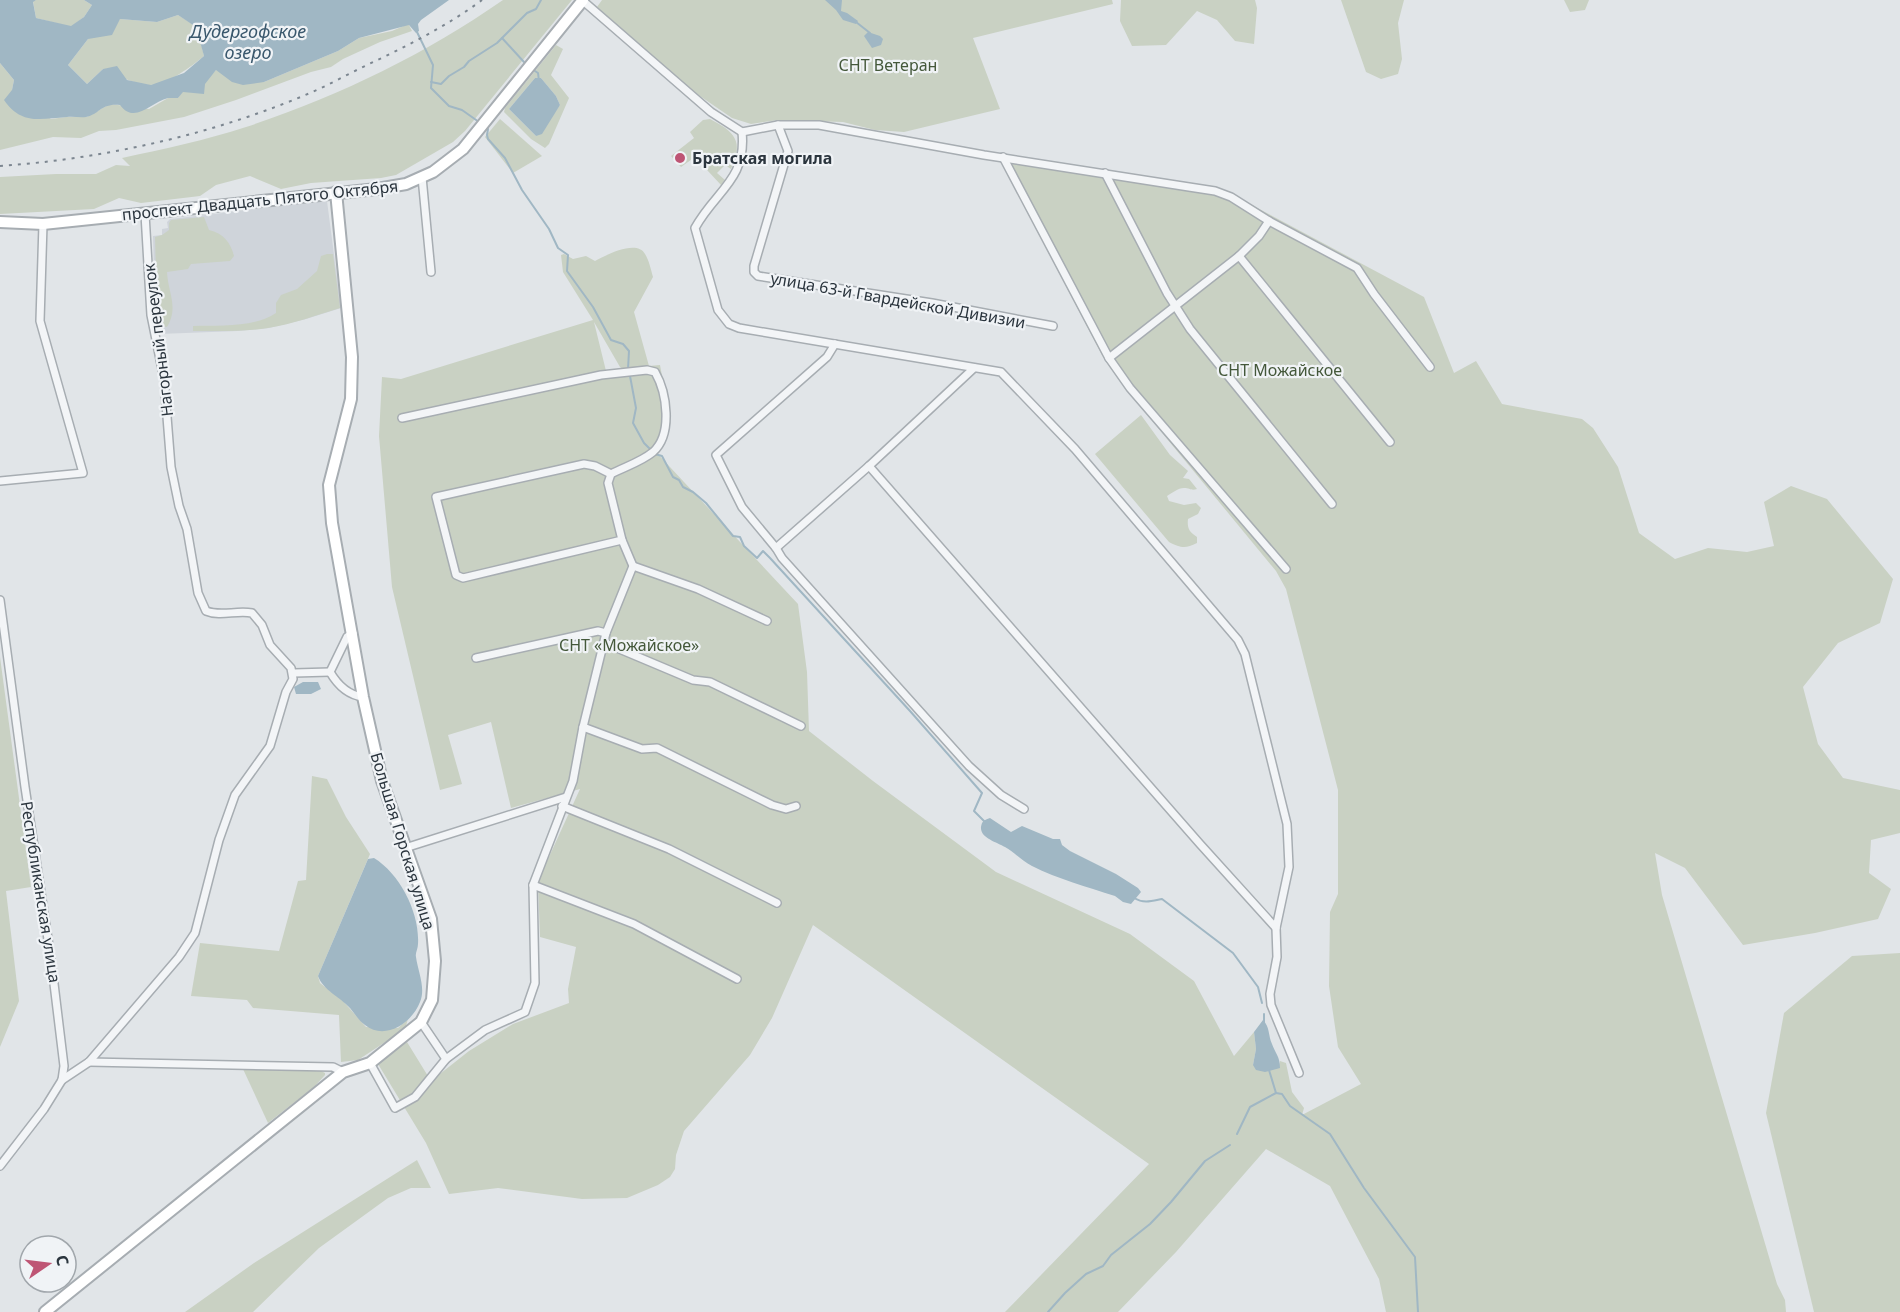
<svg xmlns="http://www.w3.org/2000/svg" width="1900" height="1312" font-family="'Noto Sans',sans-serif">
	<rect width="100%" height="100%" fill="#e1e5e8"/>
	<!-- built -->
	<path fill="#cfd4da" d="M327,201L341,308L306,319L269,328L238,331L159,334L155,307L153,236L162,235V229L168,228L167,222L170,219Z"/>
	<!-- green -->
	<g fill="#c9d1c3" fill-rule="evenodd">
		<path d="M36,0H84L92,5L84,17L71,27L36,18L33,1Z"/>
		<path d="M503,0H572L465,131L453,142L396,175L381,178L311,183L281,189L250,176L216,185L200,196L141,203L119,198L94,209L0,214V177L56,174H96L116,165L130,166L122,158C164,149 206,140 246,127C337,97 424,55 503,0Z"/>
		<path d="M602,0H1112L1113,4L973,38L1000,109L904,132L875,130L843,122L778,120L751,124L732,118L697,94L597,7Z"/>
		<path d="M1121,0H1255L1257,8L1254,44L1235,41L1217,20L1197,11L1166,45L1132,46L1120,21Z"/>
		<path d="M1341,0H1404L1398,23L1402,59L1398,74L1381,79L1366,72Z"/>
		<path d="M1564,0H1589L1585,10L1570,12Z"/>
		<path d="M178,15L197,27L204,56C192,66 166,86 149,85C133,84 117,75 103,69L87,84L68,65L88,39L120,19L157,22Z"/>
		<path d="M406,25H409L412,31L380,42L343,59L331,67L311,72L236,100L184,117L116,130L99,131L81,138L53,137L0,150V63L14,80L12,90L51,119L66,117H87L110,104L149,109L168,98H178L182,92C202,91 204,82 216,70L264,82L338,51L359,38L392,31Z"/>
		<path d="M556,45L563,49L551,75L569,98L549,144L545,148L531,139L504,112L505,108ZM535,78H541L556,96L560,105L536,136L509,109Z"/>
		<path d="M500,119L542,156L513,173L485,137Z"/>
		<path d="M710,119C735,132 744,141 731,169L725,165L717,173L725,180L721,185L695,157L681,167L671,156L694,138L690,132L703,120Z"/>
		<path d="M1002,154L1218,187L1424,297L1454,373L1476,361L1502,404L1582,419L1593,428L1618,467L1639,533L1675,559L1708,548L1747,552L1774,546L1764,502L1791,486L1827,499L1893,579L1880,623L1838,643L1803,687L1818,744L1843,778L1900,790V833L1871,840L1869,873L1891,889L1878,919L1815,933L1743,945L1685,868L1655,853L1662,895L1777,1284L1785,1300L1786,1312H1386L1379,1279L1330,1186L1266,1149L1176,1252L1118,1312H1005L1149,1164L813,925L772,1018L750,1055L684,1131L676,1155L675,1169L670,1177L658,1185L627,1198L582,1199L498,1188L449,1194L426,1143L378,1064L407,1042L431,1081L469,1051L513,1024L569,1003L568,989L576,947L540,937L538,881L580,789L511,808L491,722L448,735L462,784L440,790L392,587L379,436L382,377L401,379L593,320L563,272L561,255L564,254L573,259L586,256L595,261C606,255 637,239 645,254C649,260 651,270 653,277L634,312L649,366L660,365L669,414L655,451L798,604L807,672L809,731L873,781L996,872L1130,934L1194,981L1234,1056L1254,1032L1256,1049L1253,1065L1279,1067L1280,1061L1286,1063L1292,1092L1304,1108L1302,1115L1361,1084L1338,1047L1329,986L1330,912L1338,894V790L1286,589L1276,571L1130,394L1102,355L1001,162ZM594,322L620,367L623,369L606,371Z"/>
		<path d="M204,217L209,230C223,233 231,243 234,256L230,261L191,264L188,269L167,272C168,293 179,307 167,327L159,326L157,309L155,237L162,235L169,230V223L171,220Z"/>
		<path d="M327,254H333L340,308C317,315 293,324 268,328C244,332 218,331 193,331V326C219,325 253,328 276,313V303L281,295L297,289L317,271L321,256Z"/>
		<path d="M1141,415L1170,455L1188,471L1183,478L1189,479L1197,489C1191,491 1190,488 1184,488C1178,488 1172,493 1167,496L1169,501L1184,505L1196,503L1201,508L1198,514L1188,519C1187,528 1189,532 1197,537V543C1185,549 1181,548 1169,542L1095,454Z"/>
		<path d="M0,657L31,887L6,891L19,1001L0,1047Z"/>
		<path d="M312,776L327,779L346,817L370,854L318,976L320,983L343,1001L366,1027L398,1028L408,1019L405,1029L358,1060L341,1062L339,1015L253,1008L247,1000L191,996L200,943L279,951L298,881L306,880Z"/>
		<path d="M1900,953V1312H1814L1766,1113L1784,1013L1852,956Z"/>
		<path d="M243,1069L321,1071L325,1073V1075L314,1087L268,1123Z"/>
		<path d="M417,1160L431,1188H411L388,1198L319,1248L253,1312H185L254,1263Z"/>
	</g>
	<!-- water -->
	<g fill="#a0b7c4" fill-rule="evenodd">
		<path d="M0,0H36L33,2L36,18L71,26L84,17L92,5L84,0H449L421,20L418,24L419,31L416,33L409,25L359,38L338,51L264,82L243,85L232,82L216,70L205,84L204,94L183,92L178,98C175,98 171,98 168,98C151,102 135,125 120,105C101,103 100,114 86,117C80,118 73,116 67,117C40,119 21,125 4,100L12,90L14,80L0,63ZM178,15L196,27L204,56L184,73L151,85L127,80L117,66L103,69L87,84L68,65L88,39L112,35L120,19L157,22Z"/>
		<path d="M825,0H842L841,11L847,13L858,21L856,24L843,20L836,10Z"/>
		<path d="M868,32L880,36L883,39L881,45L872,48L864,36Z"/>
		<path d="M535,78H541L556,96L560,105L542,134L536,136L509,109Z"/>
		<path d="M303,682H318L321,689L311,694H296L294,687Z"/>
		<path d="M990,818L1011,832L1022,826L1053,839H1060L1062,845L1070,851L1116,874L1138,888L1141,892L1131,904L1123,902L1115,896C1087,887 1058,879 1032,866C1022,861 1014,852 1005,847C997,842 980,838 981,827C982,821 984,820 990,818Z"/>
		<path d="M374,858C400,874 420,913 418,944C418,949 415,953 416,957C418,972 426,988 420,1002C412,1023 385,1041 365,1025C359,1021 355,1014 350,1008C340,997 323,990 318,976L368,859Z"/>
		<path d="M1263,1020C1270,1027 1268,1035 1272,1044C1275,1053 1280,1056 1280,1068L1265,1072L1256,1070L1253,1065L1256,1049L1254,1032Z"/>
	</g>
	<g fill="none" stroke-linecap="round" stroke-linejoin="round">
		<!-- stream -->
		<g stroke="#a0b7c4" stroke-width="2">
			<path d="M856,22L870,33"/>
			<path d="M417,32L433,65L431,88L449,106L462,110L479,122"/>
			<path d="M502,38L524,62"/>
			<path d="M535,71L538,73L539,81"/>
			<path d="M431,82L441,84L449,76L464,67L469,61L497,43L527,13L536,9L541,0"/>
			<path d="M488,129L487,135L488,139L505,158L522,190L549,229L558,248L568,255L567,271L593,307L611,340L623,344L629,351L628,369"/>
			<path d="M630,376L636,408L633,423L644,443L650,449"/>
			<path d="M655,454L662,456L673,477L679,480L683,487L693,492L706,503L733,536L740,537L744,546L757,558L763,551L770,558L910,711L982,793L974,811L986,823"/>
			<path d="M1134,898C1144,904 1152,901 1162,899L1233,953L1258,987L1262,1003"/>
			<path d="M1264,1014V1023"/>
			<path d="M1269,1070L1276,1093"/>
			<path d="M1276,1093L1282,1094L1290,1106L1330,1134L1364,1188L1415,1257L1418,1312"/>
			<path d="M1237,1134L1250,1107L1276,1093"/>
			<path d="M1048,1312L1065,1293L1086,1274L1103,1266L1111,1255L1150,1224L1171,1202L1205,1161L1230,1145"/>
		</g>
		<defs>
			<g id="street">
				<path d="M582,0L711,112L742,132L778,125H819L984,155L1189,187L1215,191L1231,197L1269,221L1357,268L1374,294L1430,367"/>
				<path d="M778,125L788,151L754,266V272L758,276L932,303L1053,326"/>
				<path d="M742,132C747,180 715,191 695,228L718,310L729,324L739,328L1001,372L1075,449L1238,640L1245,654L1287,824L1289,867L1276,928L1277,957L1270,994L1271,1005L1299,1073"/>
				<path d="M1003,157L1109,358L1130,388L1286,569"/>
				<path d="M1105,173L1167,293L1190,329L1332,504"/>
				<path d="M422,177L431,272"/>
				<path d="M1239,256L1390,442"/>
				<path d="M835,344L827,357L716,455L742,507L776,548L782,558L969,766L1001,795L1024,809"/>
				<path d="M1109,358L1239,256L1259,236L1269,221"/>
				<path d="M869,466L1200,844L1276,928"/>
				<path d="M611,474L595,466L584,464L436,497L456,575L463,578L622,540"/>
				<path d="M0,481L83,473L40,321L43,224"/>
				<path d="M776,548L869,466L974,368"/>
				<path d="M633,566L698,589L767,621"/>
				<path d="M0,600L25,787L51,959L64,1066L62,1080L44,1109L0,1166"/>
				<path d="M605,643L693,680L710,682L801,726"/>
				<path d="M476,658L598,631L606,633"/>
				<path d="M330,672L347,637L353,633"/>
				<path d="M330,672C337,684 348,695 363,697"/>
				<path d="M294,673L330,672"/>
				<path d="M583,727L642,749L657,748L772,805L786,809L796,806"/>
				<path d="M562,806L669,849L777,903"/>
				<path d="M405,848L566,797"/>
				<path d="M533,885L634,924L737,979"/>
				<path d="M421,1022L446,1059"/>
				<path d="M89,1062L333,1067L343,1072"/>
				<path d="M370,1063L395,1108L415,1097L446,1059L485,1030L525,1012L535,983L533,885L573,781L583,727L606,633L633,566L622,540L608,483L611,474C624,467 641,462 653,452C673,434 667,393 655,372L647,370L601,375L402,418"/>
				<path d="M62,1080L89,1062L179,957L195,933L219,840L235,795L270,746L286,692L293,679L291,668L270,645L262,625L252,613C236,610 221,617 206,611L198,593L187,529L179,506L171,467L164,379L151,315L145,214"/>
			</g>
			<g id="secondary">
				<path d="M0,222L43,224L377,189L406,184L433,172L463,149L583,0"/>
				<path d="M45,1312L343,1072L370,1063L421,1022L432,1000L435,961L431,919L382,781L363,697L332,523L329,485L351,399L352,357L336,192"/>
			</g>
		</defs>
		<!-- street casing -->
		<use href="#street" stroke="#a7adb2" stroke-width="10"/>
		<!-- secondary casing -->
		<use href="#secondary" stroke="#a7adb2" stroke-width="14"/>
		<!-- street -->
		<use href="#street" stroke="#f3f5f7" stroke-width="7"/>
		<!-- secondary -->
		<use href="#secondary" stroke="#fff" stroke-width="10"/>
		<!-- rail -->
		<path stroke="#7c8690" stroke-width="2" stroke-dasharray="3 6" stroke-linecap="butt" d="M0,166C103,159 215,134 310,93C329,85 348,74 367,65C407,46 447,26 482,0"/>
	</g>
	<!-- markers -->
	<circle fill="#be5574" stroke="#f0f3f6" stroke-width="2" cx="680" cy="158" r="6"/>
	<g text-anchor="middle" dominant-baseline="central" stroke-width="4.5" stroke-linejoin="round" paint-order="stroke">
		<!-- park labels -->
		<g font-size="16" fill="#44583a" stroke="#f0f3f6">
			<text x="888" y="65">СНТ Ветеран</text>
			<text x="1280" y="370">СНТ Можайское</text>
			<text x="629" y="645">СНТ «Можайское»</text>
		</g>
		<!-- poi labels -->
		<g font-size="16" font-weight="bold" fill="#2b353e" stroke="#f0f3f6" text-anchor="start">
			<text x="692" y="158">Братская могила</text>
		</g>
		<!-- street labels -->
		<g font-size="16" fill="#2b353e" stroke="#f0f3f6">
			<text transform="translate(260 200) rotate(-6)">проспект Двадцать Пятого Октября</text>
			<text transform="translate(898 300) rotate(10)">улица 63-й Гвардейской Дивизии</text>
			<text transform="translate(158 340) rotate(-97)">Нагорный переулок</text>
			<text transform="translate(403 841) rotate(73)">Большая Горская улица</text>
			<text transform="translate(41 892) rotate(81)">Республиканская улица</text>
		</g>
		<!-- water labels -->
		<g font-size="18" font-style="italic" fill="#3a586d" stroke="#f0f3f6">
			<text x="248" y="31">Дудергофское<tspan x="248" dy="21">озеро</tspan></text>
		</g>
	</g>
	<!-- north arrow -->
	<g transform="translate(48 1264) rotate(76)"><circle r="28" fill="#f0f3f6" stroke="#a1a7ac" stroke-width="1.5"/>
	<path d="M0-4.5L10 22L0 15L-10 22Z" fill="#be5574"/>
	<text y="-9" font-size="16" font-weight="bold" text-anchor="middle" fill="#2b353e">С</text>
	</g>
</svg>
